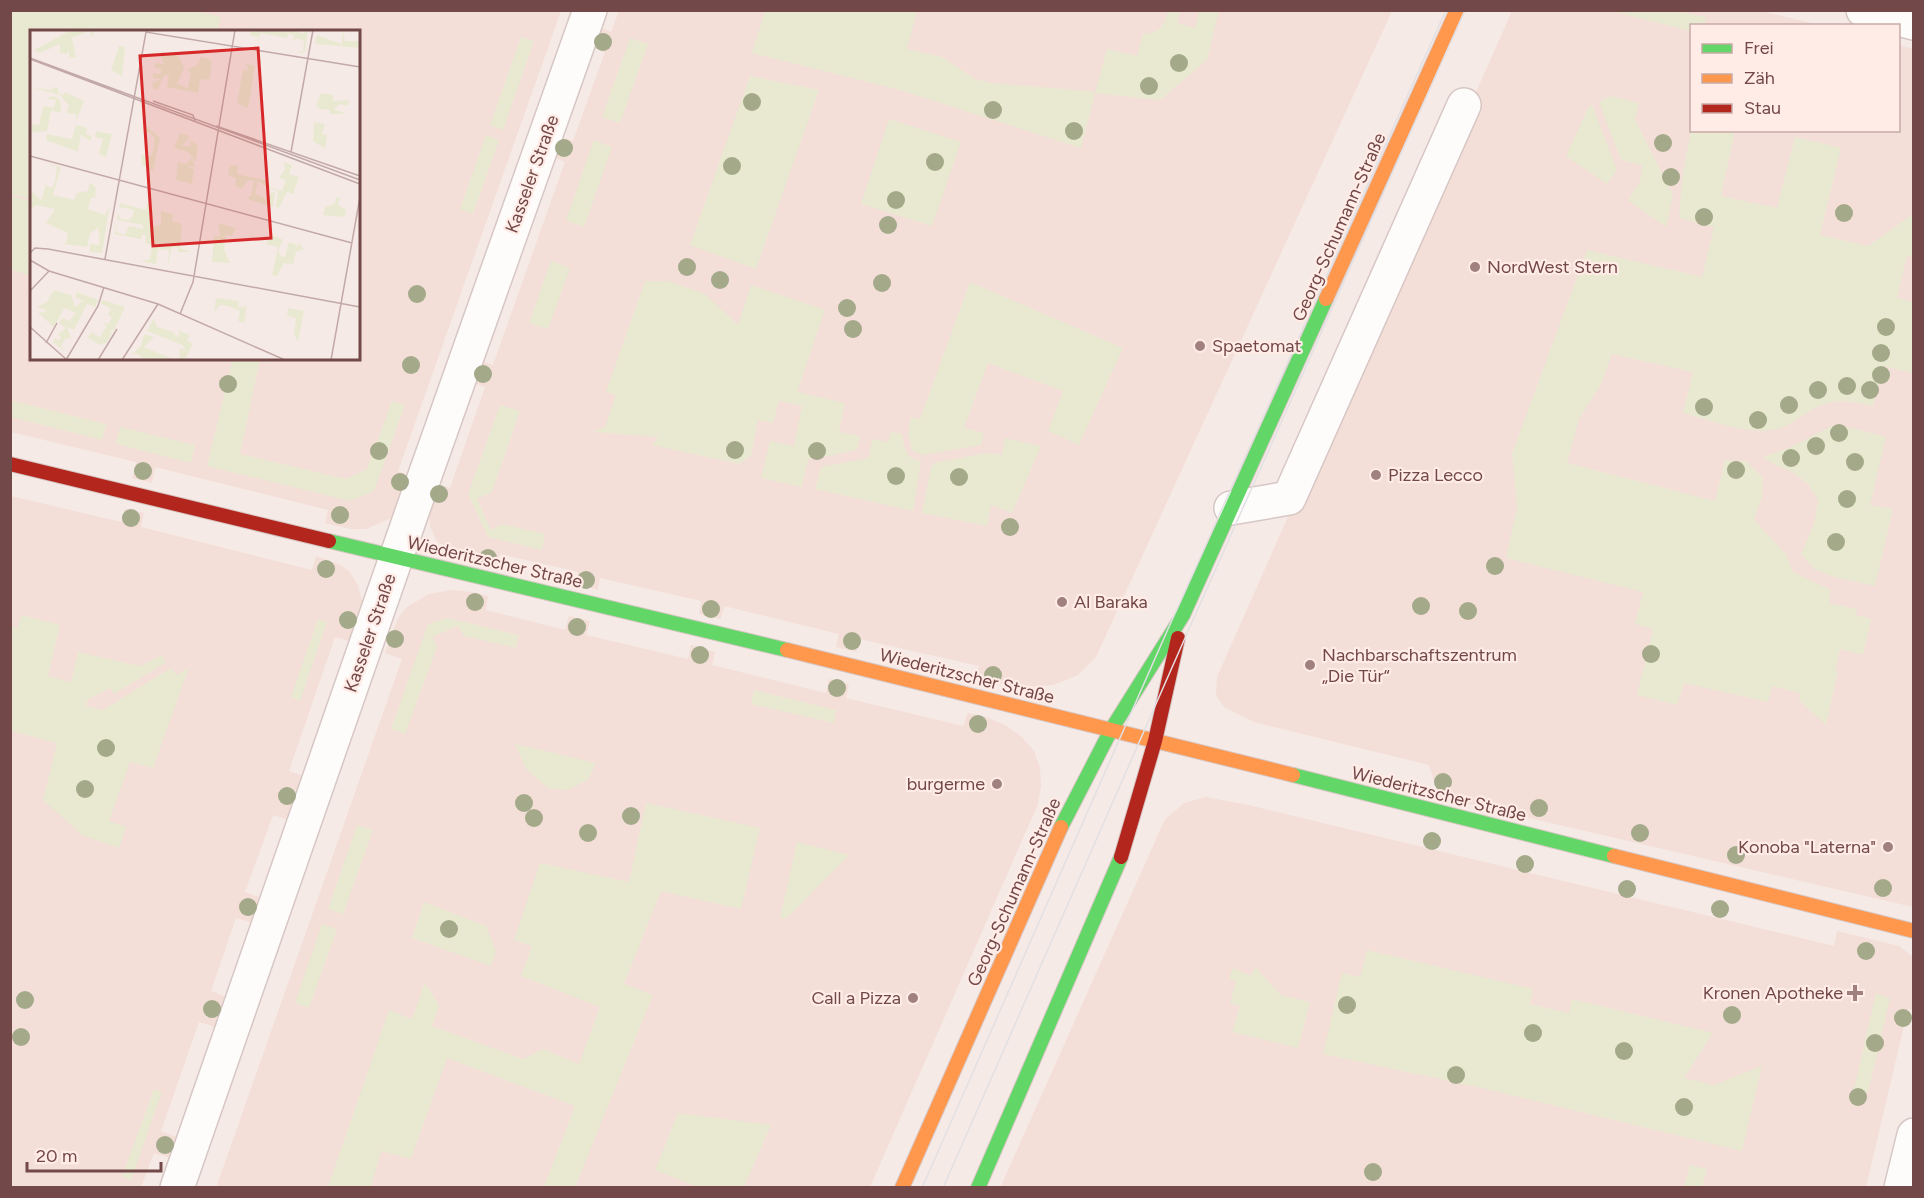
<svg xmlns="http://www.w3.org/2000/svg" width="1924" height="1198" font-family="Figtree,sans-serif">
	<rect width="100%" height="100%" fill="#f6eae6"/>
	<!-- residential -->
	<g fill="#f3ded8" fill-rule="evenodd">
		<path d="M1757,10L1819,25L1692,26V130H1898L1899,45L1913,49V907L1439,797L1429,765L1254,722L1224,707L1216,695L1217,677L1512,11Z"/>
		<path d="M11,11H561L398,471L410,476L402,501L391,518L366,529H350L325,523L328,510L155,467L152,483L132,478L136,462L11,432ZM32,32H358V358H32Z"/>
		<path d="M619,11H1392L1096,657L1078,675L1053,685L1024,687L976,680L979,666L860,639L857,652L836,647L839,634L724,606L721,619L699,614L701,601L600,578L598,590L576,584L578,572L500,554L497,567L465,560L448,552L436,540L430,526L429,508L436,484L450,488L485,387L473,383L481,361L493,365L565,162L553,157L559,137L573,141L605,52L592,47L599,27L611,32Z"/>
		<path d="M11,496L121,522L125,509L144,513L141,527L312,570L316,556L339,564L349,571L358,586L362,601L360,620L352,642L335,637L289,771L304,776L289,820L273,815L245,892L262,898L252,923L236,918L211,991L226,997L216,1027L199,1022L161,1131L177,1137L170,1158L154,1153L141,1187L11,1188Z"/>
		<path d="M451,590L471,592L488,596L486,610L565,630L569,616L590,621L586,635L688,659L691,645L715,652L712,665L826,693L829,679L849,684L846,698L963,726L968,713L986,717L1005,725L1022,737L1034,751L1040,768L1041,786L1038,804L870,1187L216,1188L402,659L385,653L393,630L399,617L408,606L429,594Z"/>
		<path d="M1206,797L1248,805L1834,946L1837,931L1899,946L1913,957V1010L1908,1009L1866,1187L1000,1188L1165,819L1184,803Z"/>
	</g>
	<!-- green -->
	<g fill="#e9e9d1">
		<path d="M198,11L221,17L217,31L32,32L31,199L11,194V11Z"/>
		<path d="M765,11H917L907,49L942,57L975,79L992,83L1090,91L1095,93L1107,49L1137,56L1143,34C1160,34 1164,25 1168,11H1180L1177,23L1195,28L1199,11H1219L1207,60L1160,100L1095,93L1081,148L900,90L752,53Z"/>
		<path d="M1611,11H1677L1706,17L1704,25L1692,26L1691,31Z"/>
		<path d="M521,37L534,41L503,130L490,125Z"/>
		<path d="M630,38L648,44L620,123L602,117Z"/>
		<path d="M750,76L819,90L756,269L690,245Z"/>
		<path d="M1610,96L1639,103L1635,120L1673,195L1666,227L1628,200L1640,182L1642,165L1621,160L1599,102Z"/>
		<path d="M1592,105L1617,170L1607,184L1566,156L1589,106Z"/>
		<path d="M889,119L961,142L932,226L861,204Z"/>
		<path d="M1691,129L1692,130L1735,131L1721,196L1777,208L1795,137L1841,148L1820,235L1868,246L1913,214V257L1907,256L1897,298L1913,302V373L1883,366L1873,406C1842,399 1830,398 1803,415C1795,420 1787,427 1778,429C1748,436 1713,421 1683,413L1693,372L1612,354L1601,384L1579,419L1567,463L1715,501L1725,460L1746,461L1763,478L1762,497L1754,520L1786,554L1793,572L1831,590L1829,603L1857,609L1856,615L1871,619L1863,655L1840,649L1835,671H1838L1826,725L1799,700L1800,693L1772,686L1768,702L1684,683L1677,705L1637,695L1653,629L1635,624L1643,592L1506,558L1517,508L1512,454L1587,250L1702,277L1714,227L1679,218L1682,179Z"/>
		<path d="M486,135L499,140L473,214L460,209Z"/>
		<path d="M594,140L612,147L584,227L566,220Z"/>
		<path d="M11,196L31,201V275L11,270Z"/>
		<path d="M551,261L570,268L548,329L529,323Z"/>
		<path d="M645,281H668L705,294L738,325L751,285L825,310L797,392L845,403L839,432L860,436L857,450L808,460L802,487L761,478L770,441L794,446L802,406L779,401L773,423L758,420L751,456L739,464L652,445L658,437L593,432L605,427L616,395L606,392Z"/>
		<path d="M970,282L1123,348L1079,445L1048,431L1063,391L988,363L964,428L984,433L981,445L922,455L912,450L908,433L911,417L920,419Z"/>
		<path d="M233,358L273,359L272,362L260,360L240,454L346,479L367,469L392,401L405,405L374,491L350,501L207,466Z"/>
		<path d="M10,400L106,424L102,440L11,417Z"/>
		<path d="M500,405L520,411L492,492L477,499L491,530L503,524L545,534L542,550L488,537L468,494Z"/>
		<path d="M1832,426L1852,428L1886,437L1870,505L1893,509L1875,586L1834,577L1814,569L1801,554L1814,524L1818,500L1808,484L1791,471L1777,466L1763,457L1789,448Z"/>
		<path d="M120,427L195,445L191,463L116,444Z"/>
		<path d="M891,432L902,434C905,450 904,457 921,461L913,511L815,489L821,467L869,458L872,439L888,442Z"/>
		<path d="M1005,438L1041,446L1012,513L991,505L987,526L922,513L931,467L934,463L986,453L1002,455Z"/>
		<path d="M21,615L60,625L48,676L71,682L78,652L140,666L162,655L166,662L114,694L110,688L88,699L86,706L103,710L171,668L177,675L189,667L153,768L130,762L109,821L126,827L119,848L82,835L43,800L57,743L11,731V626L18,628Z"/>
		<path d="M447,618L519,635L516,648L464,636L458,626L432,637L437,647L405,734L391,729L428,624Z"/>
		<path d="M318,619L327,622L300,701L291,697Z"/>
		<path d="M754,690L836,710L834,723L751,704Z"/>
		<path d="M515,744L596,763L588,780L567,790L548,788L526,769Z"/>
		<path d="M646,803L760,828L741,909L661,891L624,984L653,995L575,1187H544L575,1106L447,1058L411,1159L381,1151L371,1187H328L389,1010L412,1019L425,982L439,1006L432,1026L523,1059L543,1049L579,1064L600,1007L521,976L532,946L514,940L540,863L629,882Z"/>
		<path d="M357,825L373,830L343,914L328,909Z"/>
		<path d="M797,842L849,855L786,919L780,918Z"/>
		<path d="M424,902L486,926L496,951L491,966L412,938Z"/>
		<path d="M322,924L337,929L309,1008L295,1003Z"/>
		<path d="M1367,950L1533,989L1530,1004L1569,1013L1572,999L1713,1033L1684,1078L1714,1085L1762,1066L1742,1151L1482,1088L1323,1054L1342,973L1360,977Z"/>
		<path d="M1255,967L1281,995L1310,1002L1298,1048L1232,1032L1240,1006L1230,1003L1236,982L1229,978L1233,968L1251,976Z"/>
		<path d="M1876,993L1890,999L1868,1092L1854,1089Z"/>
		<path d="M154,1089L162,1092L131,1180L122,1177Z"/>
		<path d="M678,1113L771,1125L744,1187H698L655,1170Z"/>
		<path d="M1690,1165L1707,1169L1702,1187H1684Z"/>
	</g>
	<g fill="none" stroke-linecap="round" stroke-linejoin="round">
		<defs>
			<g id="street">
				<path d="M1863,10L1914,23"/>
				<path d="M1231,508L1289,498L1464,105"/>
				<path d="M177,1188L412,512L590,10"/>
				<path d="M1901,1188L1914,1135"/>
			</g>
			<g id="fast">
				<path d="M329,541L787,650"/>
				<path d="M1293,775L1614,856"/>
				<path d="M1061,827L1111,730L1183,615L1326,299"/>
				<path d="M978,1188L1121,857"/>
			</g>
			<g id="slow">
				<path d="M1326,299L1457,10"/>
				<path d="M787,650L1293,775"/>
				<path d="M1614,856L1914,931"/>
				<path d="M902,1188L1061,827"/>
			</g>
			<g id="jam">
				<path d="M10,464L329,541"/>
				<path d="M1121,857L1155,741L1178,638"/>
			</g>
		</defs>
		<!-- street casing -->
		<use href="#street" stroke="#d7c7c4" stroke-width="36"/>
		<!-- fast casing -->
		<use href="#fast" stroke="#d6c6c3" stroke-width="16"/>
		<!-- slow casing -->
		<use href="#slow" stroke="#d6c6c3" stroke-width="16"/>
		<!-- jam casing -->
		<use href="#jam" stroke="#d6c6c3" stroke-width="16"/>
		<!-- street -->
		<use href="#street" stroke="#fefcfb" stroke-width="33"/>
		<!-- fast -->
		<use href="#fast" stroke="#63d668" stroke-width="14"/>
		<!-- slow -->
		<use href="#slow" stroke="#ff974d" stroke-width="14"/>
		<!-- jam -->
		<use href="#jam" stroke="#b3261e" stroke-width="14"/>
		<!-- tram -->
		<g stroke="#e2e0e3" stroke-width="1.5">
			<path d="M922,1188L1168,629L1446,10"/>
			<path d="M943,1188L1185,638L1465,10"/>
		</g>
	</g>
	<!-- trees -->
	<g fill="#a4a989">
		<circle cx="603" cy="42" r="9"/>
		<circle cx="1179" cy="63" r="9"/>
		<circle cx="1149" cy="86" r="9"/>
		<circle cx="752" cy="102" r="9"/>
		<circle cx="993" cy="110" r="9"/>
		<circle cx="1074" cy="131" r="9"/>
		<circle cx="1663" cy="143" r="9"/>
		<circle cx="564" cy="148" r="9"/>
		<circle cx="935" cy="162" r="9"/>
		<circle cx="732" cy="166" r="9"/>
		<circle cx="1671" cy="177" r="9"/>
		<circle cx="896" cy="200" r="9"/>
		<circle cx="1844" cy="213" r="9"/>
		<circle cx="1704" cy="217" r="9"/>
		<circle cx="888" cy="225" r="9"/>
		<circle cx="687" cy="267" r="9"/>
		<circle cx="720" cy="280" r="9"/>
		<circle cx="882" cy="283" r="9"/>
		<circle cx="417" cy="294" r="9"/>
		<circle cx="847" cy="308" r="9"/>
		<circle cx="1886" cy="327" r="9"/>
		<circle cx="853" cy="329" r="9"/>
		<circle cx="1881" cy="353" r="9"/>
		<circle cx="411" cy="365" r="9"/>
		<circle cx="483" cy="374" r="9"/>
		<circle cx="1881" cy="375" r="9"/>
		<circle cx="228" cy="384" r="9"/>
		<circle cx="1847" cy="386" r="9"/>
		<circle cx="1818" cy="390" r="9"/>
		<circle cx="1870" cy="390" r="9"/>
		<circle cx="1789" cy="405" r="9"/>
		<circle cx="1704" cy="407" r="9"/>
		<circle cx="1758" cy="420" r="9"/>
		<circle cx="1839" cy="433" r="9"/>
		<circle cx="1816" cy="446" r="9"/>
		<circle cx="735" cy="450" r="9"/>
		<circle cx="379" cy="451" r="9"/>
		<circle cx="817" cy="451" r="9"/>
		<circle cx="1791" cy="458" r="9"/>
		<circle cx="1855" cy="462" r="9"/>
		<circle cx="1736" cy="470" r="9"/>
		<circle cx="143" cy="471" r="9"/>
		<circle cx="896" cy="476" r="9"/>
		<circle cx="959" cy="477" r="9"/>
		<circle cx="400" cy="482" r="9"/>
		<circle cx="439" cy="494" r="9"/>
		<circle cx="1847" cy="499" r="9"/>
		<circle cx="340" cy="515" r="9"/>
		<circle cx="131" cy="518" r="9"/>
		<circle cx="1010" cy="527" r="9"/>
		<circle cx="1836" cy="542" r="9"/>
		<circle cx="488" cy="558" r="9"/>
		<circle cx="1495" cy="566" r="9"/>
		<circle cx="326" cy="569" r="9"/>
		<circle cx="586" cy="580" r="9"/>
		<circle cx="475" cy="602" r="9"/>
		<circle cx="1421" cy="606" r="9"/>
		<circle cx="711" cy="609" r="9"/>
		<circle cx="1468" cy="611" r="9"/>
		<circle cx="348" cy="620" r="9"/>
		<circle cx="577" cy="627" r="9"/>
		<circle cx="395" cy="639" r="9"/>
		<circle cx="852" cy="641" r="9"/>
		<circle cx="1651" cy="654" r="9"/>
		<circle cx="700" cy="655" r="9"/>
		<circle cx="993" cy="675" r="9"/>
		<circle cx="837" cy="688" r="9"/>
		<circle cx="978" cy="724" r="9"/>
		<circle cx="106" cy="748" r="9"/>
		<circle cx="1443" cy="782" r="9"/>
		<circle cx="85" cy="789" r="9"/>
		<circle cx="287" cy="796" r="9"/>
		<circle cx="524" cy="803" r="9"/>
		<circle cx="1539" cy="808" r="9"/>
		<circle cx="631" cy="816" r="9"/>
		<circle cx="534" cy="818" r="9"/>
		<circle cx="588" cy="833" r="9"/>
		<circle cx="1640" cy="833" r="9"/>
		<circle cx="1432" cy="841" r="9"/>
		<circle cx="1736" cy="855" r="9"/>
		<circle cx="1525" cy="864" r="9"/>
		<circle cx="1883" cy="888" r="9"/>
		<circle cx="1627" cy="889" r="9"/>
		<circle cx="248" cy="907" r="9"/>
		<circle cx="1720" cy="909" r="9"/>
		<circle cx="449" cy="929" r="9"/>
		<circle cx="1866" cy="951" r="9"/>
		<circle cx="25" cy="1000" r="9"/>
		<circle cx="1347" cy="1005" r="9"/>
		<circle cx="212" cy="1009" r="9"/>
		<circle cx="1732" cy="1015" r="9"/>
		<circle cx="1903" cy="1018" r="9"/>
		<circle cx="1533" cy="1033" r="9"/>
		<circle cx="21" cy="1037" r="9"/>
		<circle cx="1875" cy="1043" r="9"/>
		<circle cx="1624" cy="1051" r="9"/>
		<circle cx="1456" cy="1075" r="9"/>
		<circle cx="1858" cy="1097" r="9"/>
		<circle cx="1684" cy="1107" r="9"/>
		<circle cx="165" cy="1145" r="9"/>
		<circle cx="1373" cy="1172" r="9"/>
	</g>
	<!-- markers -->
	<g fill="#a1817f" stroke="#ffece6" stroke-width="2">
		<circle cx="1475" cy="267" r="6"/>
		<circle cx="1200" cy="346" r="6"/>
		<circle cx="1376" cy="475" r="6"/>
		<circle cx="1062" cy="602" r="6"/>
		<circle cx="1310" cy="665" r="6"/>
		<circle cx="997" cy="784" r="6"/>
		<circle cx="1888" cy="847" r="6"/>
		<path d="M1852 984h6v6h6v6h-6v6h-6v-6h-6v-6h6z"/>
		<circle cx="913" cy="998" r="6"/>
	</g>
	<g text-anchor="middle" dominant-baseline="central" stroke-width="4.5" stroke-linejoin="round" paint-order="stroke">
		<!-- street labels -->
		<g font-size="18" fill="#734848" stroke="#ffece6">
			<text transform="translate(532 174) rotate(-70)">Kasseler Straße</text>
			<text transform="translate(1339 227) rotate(-66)">Georg-Schumann-Straße</text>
			<text transform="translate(495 562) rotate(13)">Wiederitzscher Straße</text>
			<text transform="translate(370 633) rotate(-71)">Kasseler Straße</text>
			<text transform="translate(967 676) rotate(14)">Wiederitzscher Straße</text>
			<text transform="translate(1439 794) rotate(14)">Wiederitzscher Straße</text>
			<text transform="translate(1014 892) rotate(-66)">Georg-Schumann-Straße</text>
		</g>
		<!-- poi labels -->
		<g font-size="18" fill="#734848" stroke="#ffece6" text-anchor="start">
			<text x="1487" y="267">NordWest Stern</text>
			<text x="1212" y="346">Spaetomat</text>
			<text x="1388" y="475">Pizza Lecco</text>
			<text x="1074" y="602">Al Baraka</text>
			<text x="1322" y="655">Nachbarschaftszentrum<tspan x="1322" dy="21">„Die Tür“</tspan></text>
			<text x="985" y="784" text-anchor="end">burgerme</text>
			<text x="1876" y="847" text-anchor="end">Konoba "Laterna"</text>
			<text x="1843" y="993" text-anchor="end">Kronen Apotheke</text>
			<text x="901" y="998" text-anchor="end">Call a Pizza</text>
		</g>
	</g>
	<!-- overview -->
	<g transform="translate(30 30)">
		<rect width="330" height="330" fill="#f6eae6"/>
		<path d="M41,0H64L63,7L59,1L42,8L46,28L39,27V20L37,24L30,23V14L10,23L4,20ZM221,0H254L259,4L257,0H269L272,4L278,0L275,21L272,23L267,22L273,21L274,11L267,8L262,12L264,5L258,4L257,8L230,3L227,16L228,7L220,5ZM313,0L315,11H328L330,8V18L285,14L287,5L312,14ZM89,16L95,17L92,46L81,40ZM133,21L135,26L141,22L150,28L154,39L147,54L158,58L161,43L157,40L167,35L171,27L182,30L180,49L170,50L168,63L137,57L139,46L134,45L128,60L123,58L122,53L131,49L123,48V43L131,44V39L124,38L125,33L134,34L130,24ZM216,34L225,36L218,78L207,74L213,39L218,41ZM22,57L28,58V63L34,65L35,62L54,71L46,91V84L36,83L39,76L30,65L3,58L23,60ZM291,63L303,65V71L319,70L318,76L310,74L304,79L316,84H300V80L290,79L286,75ZM23,66L30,70L31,82L21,81L17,101L0,103L2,94L9,95L13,76L24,78L26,70L16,68ZM284,92L295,94L292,104L297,105L295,119L283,111ZM46,95L57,98L56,104L62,106L60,111L51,105L48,122L16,110L17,104L42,109ZM115,95L130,108L123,141L112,135L111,125L121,126L124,117V107L115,100ZM66,101L82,104L76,127L69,124L73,109L65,107ZM150,103L160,106L152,116H161L160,110L168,115L166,132L158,122L144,118ZM162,128L165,137L157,136L164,140L162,154L146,150L148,132L156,134ZM254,132L262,135L259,144L269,147L263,164L257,162L249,178L246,177L248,161L237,157L228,151L225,164L239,171L241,162L245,163L243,177L220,170L217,167L221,166L224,151L218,150L212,159L205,156L206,148L198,146L200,135L208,136L207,144L238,151L240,157L252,161L256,150L249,148L255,139ZM16,133L31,137L23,165L44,170L47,163L58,161L60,152L66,158L65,166L69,167L61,168L58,179L75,185L80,175L72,223L60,222V214L70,215L68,198L60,203L57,217L28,213H36L38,203L16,193L25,179L5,175L0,182V160L11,170L16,155L22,158L25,152L27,137ZM120,162V196L131,195V181L143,184L142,191L152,194L150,218L162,222H148V218L142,217L138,236L139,220L128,219L126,234L110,231L120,229L122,215L115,213L116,205H112L111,209L84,204L87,192L86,202L95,205L99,196L113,199V195L87,190L88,182L90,189L99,190L103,186L104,180L89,177L90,173L116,180ZM307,167L310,168L308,175L316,180L315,187L293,185L295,177L304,174ZM188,193L206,198L202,206L196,205L194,219L200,233L182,232L184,206H190ZM246,206L253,210L248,221L251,226L255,227L259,212L267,215L266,218L269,213L274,219L266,222L263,234L254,233L247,246L242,245L248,217L236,214L239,207ZM24,260L41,265L45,277L53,271L45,267L47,262L68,270L65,277L57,274L44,300L37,297L41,308L35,309L31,316L35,322L23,312L25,308L29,311L31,307L28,304L36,298L29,293L32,288L39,291L46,283L34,278L24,297L8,283L18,281L7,277L17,272ZM186,268L209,271L208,278L217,276L214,293L208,291L210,281L198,276L190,275L184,282ZM73,270L95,277L84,300L79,301L82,303L76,313L70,315L58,308L61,302L70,307L76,297L73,292L78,294L82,288L78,285L81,279L70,273ZM258,278L274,281L268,311L264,304L266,288L257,286ZM124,288L127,297L144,302L146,307L150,304L147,300L160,305L157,311L163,313L155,330H149L150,318L156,320L152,315L117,301ZM114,304L124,307L114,317L145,330H115L105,323L100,326L111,316Z" fill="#e9e9d1"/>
		<path fill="none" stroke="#c2a9a7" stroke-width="1.5" d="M0,28L330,150M0,29L330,154M123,71L163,85L165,91M186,96L330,146M261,122L283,0M0,126L322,213M0,223L5,218L18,219L330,277M75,229L116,2L330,37M0,230L19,241L128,274L255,330M0,261L19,241M150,284L163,252L205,0M0,297L37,330M16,313L27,293M36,330L68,276L74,257M68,330L87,299M92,330L128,274M301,330L330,167"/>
		<path fill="#d62828" fill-opacity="0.15" stroke="#d62828" stroke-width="3" d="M228,18L241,208L123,216L110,26Z"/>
		<rect width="330" height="330" fill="none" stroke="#734848" stroke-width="3"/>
	</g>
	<!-- border -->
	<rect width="1924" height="1198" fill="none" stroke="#734848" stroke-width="24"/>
	<!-- legend -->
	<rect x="1690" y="24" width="210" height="108" fill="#ffece6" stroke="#c7aaa7" stroke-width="1.5"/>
	<rect x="1702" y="44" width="30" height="9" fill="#63d668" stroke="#c7aaa7" stroke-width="1.5"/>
	<text x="1744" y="54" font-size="18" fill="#734848">Frei</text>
	<rect x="1702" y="74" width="30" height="9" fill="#ff974d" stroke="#c7aaa7" stroke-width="1.5"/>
	<text x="1744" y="84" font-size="18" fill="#734848">Zäh</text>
	<rect x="1702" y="104" width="30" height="9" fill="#b3261e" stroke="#c7aaa7" stroke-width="1.5"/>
	<text x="1744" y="114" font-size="18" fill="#734848">Stau</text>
	<!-- scale -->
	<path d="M27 1162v9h134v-9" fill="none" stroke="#734848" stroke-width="3"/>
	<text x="36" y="1162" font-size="18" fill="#734848" stroke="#ffece6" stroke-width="4.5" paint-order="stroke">20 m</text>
</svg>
